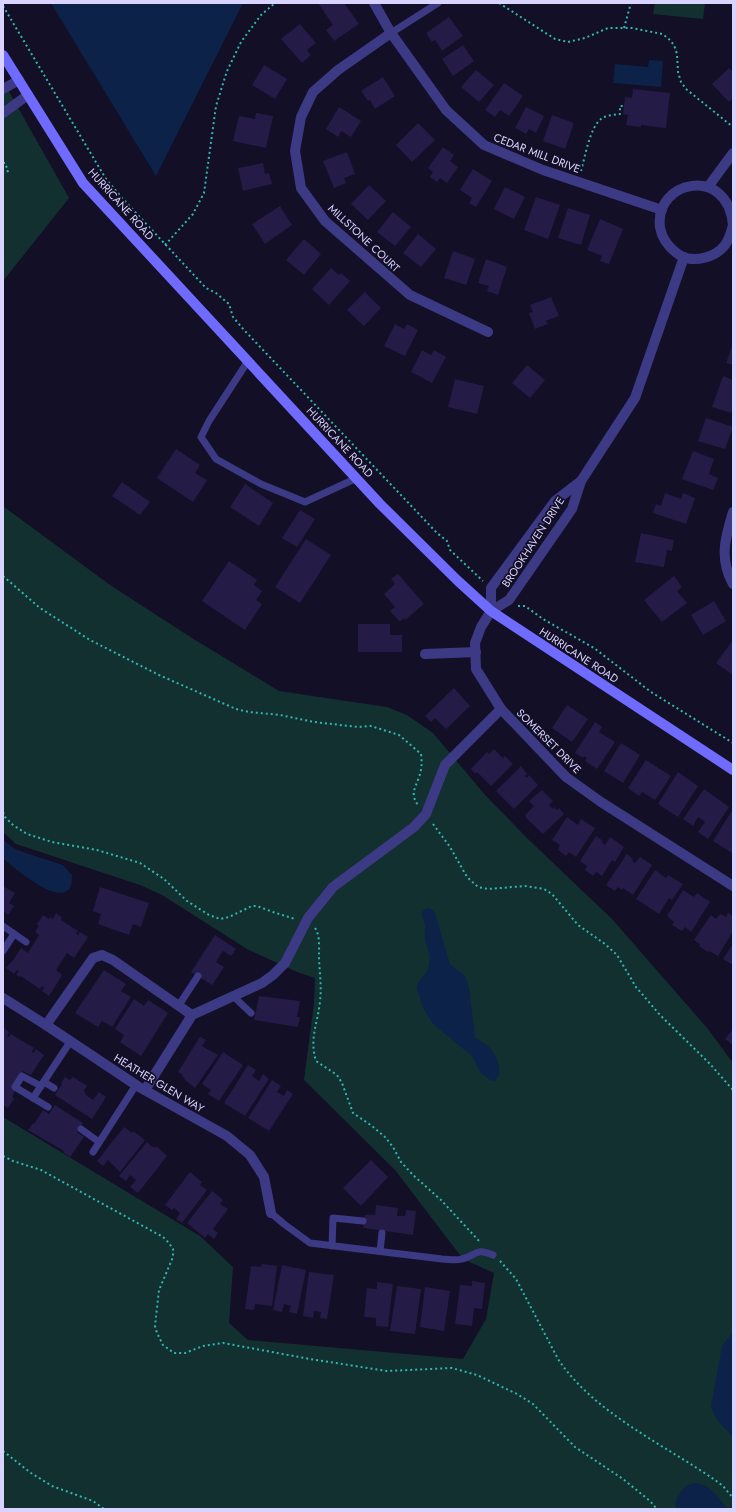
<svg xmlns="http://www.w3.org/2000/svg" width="736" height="1512" font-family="Jost,sans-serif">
	<rect width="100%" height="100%" fill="#130f26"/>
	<!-- green -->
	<g fill="#12302f">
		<path d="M655,3H705L703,19L653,14Z"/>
		<path d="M3,81L69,198L3,281Z"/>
		<path d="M3,506L110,585L192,638L279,691L387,707L407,715L433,733L486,796L528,839L612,919L708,1029L733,1063V1509H3V1117L200,1236L233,1267L229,1323L248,1340L463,1359L486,1319L494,1273L463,1259L395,1170L304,1080L314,1003L315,978L297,972L247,949L162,895L140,885L16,844L3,832Z"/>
	</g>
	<!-- water -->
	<g fill="#0c2248">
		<path d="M51,3H243L156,176Z"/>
		<path d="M649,60L663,61L661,87L613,83L615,64L648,67Z"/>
		<path d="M3,840L15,849L26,853L63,865L72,875C72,880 72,887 68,890C54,903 13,867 3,858Z"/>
		<path d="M427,908L432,909L435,913L450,964L465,976L469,987L475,1037C479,1041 486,1043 490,1048C497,1056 504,1073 495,1081L490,1080L480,1072L472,1056L433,1024L423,1008L417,989L418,983L428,970L430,957L425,939V925L422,915L423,910Z"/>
		<path d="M733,1332V1437L717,1420L711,1406L722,1346Z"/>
		<path d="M694,1483C711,1484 717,1497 728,1509H677L675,1504C678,1494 684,1485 694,1483Z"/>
	</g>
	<!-- building -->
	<g fill="#241b47">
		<path d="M318,3H344L359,24L334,41L326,30L333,25Z"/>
		<path d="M449,17L463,36L442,51L435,40L432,42L426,33Z"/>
		<path d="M300,24L316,43L307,50L311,55L302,63L281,39Z"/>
		<path d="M463,45L474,61L453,76L442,59Z"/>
		<path d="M264,65L287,79L275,99L252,85Z"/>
		<path d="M729,68L733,72V98L729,102L712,84Z"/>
		<path d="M476,70L494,85L479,102L461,87Z"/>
		<path d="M383,77L395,96L375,109L370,100L368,101L361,91Z"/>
		<path d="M504,83L523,96L509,116L500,110L495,117L485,110Z"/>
		<path d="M633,89L670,93L666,128L641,125V127L626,125L628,115L623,114L625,97L632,98Z"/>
		<path d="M339,107L361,121L351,137L341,131L338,137L326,129Z"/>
		<path d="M526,107L544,116L536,133L529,129L526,134L515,128Z"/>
		<path d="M256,113L273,116L266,148L233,141L239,116L255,119Z"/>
		<path d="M552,115L574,123L565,149L543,141Z"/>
		<path d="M418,123L435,140L412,162L396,145Z"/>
		<path d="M443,147L454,155L450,161L458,167L447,183L440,178L437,182L430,177L433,172L428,168Z"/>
		<path d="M347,152L355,174L344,178L346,183L334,188L323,161Z"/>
		<path d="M263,163L265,174L269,173L272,184L243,191L238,168Z"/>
		<path d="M473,169L492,181L476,207L469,203L472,198L460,190Z"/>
		<path d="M369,185L386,201L368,220L351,204Z"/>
		<path d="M505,187L525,197L514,219L494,209Z"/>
		<path d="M536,197L560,205L548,239L524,230Z"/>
		<path d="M280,206L292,225L265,244L252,224Z"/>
		<path d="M568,208L590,215L581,245L558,238Z"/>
		<path d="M393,212L411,227L395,246L377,232Z"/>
		<path d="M600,219L623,229L609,264L600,261L602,256L587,250Z"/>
		<path d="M418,234L436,249L421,267L403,253Z"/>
		<path d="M304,239L321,254L304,275L286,260Z"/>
		<path d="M453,251L475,259L466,285L444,278Z"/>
		<path d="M486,259L507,267L498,295L487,291L489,286L478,283Z"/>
		<path d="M331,268L339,275L341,273L350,281L329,305L312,289Z"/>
		<path d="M365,292L381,308L364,326L347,310Z"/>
		<path d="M551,297L559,316L546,321L548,324L535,329L529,313L533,312L530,305Z"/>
		<path d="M395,324L404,329L407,324L418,330L405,356L384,346Z"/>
		<path d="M733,344V365L726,363Z"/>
		<path d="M422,350L431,355L434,350L446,357L432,383L411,372Z"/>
		<path d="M527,365L545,380L530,398L512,383Z"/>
		<path d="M723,376L733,380V407L731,413L712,407Z"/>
		<path d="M455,379L484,386L477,414L448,407Z"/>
		<path d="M706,418L733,427L725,449L698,441Z"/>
		<path d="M176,449L200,465L195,473L207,480L193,502L157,478Z"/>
		<path d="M693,451L714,459L709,474L718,478L713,490L682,479Z"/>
		<path d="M122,482L150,502L140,515L112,496Z"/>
		<path d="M245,484L273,503L259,526L230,507Z"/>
		<path d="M665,493L681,499L683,493L695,498L686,524L653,513L656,504L661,506Z"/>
		<path d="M300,510L315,519L297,547L282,538Z"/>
		<path d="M641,533L674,540L672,551L667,550L664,567L635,562Z"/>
		<path d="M306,539L331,555L300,603L275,587Z"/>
		<path d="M229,561L257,580L254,585L262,591L256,600L262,604L245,630L202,601Z"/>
		<path d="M398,574L424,604L405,620L404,618L400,622L390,611L395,607L384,594L395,584L391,579Z"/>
		<path d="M674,576L682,587L677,591L687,603L662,622L644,600Z"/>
		<path d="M714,601L726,621L703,635L691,615Z"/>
		<path d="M358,624H390V635H402V652H358Z"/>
		<path d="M733,640V675L716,663Z"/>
		<path d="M454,688L470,706L446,729L435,718L431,722L425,716Z"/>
		<path d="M567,705L588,719L572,742L552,728Z"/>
		<path d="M595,722L602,727L599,732L615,742L597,769L585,761L587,758L584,756L583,758L575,753Z"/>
		<path d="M621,743L640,755L623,783L604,771Z"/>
		<path d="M494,749L503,758L505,756L513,764L491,786L477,772L475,774L471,769L487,752L489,754Z"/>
		<path d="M646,760L671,776L655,800L642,792L639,796L628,788Z"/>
		<path d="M521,766L527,774L525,776L527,778L529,775L538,785L514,809L496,791Z"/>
		<path d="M678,772L698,786L678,817L658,804Z"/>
		<path d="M704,789L729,807L708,839L698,832L705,822L698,817L693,826L683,819Z"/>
		<path d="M542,790L553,801L549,805L553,809L554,807L557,810L559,808L564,814L543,834L526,818L525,815L534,806L529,801Z"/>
		<path d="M733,809V852L732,853L713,841Z"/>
		<path d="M567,817L578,825L581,819L595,828L576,857L569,852L566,856L558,850L560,845L552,840Z"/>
		<path d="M596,836L603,841L602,843L605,845L610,837L624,847L615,862L612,860L602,876L596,872L593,876L585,870L587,866L580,861Z"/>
		<path d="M627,854L633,859L632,861L635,863L640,857L652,865L633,895L623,888L622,890L618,887L615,891L606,885Z"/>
		<path d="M655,870L666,878L668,875L683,884L672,900L669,898L659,914L636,899Z"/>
		<path d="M3,886L15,893L9,903L14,906L8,915L3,911Z"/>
		<path d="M100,887L149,903L141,927L133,924L129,935L98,924L101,914L93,911Z"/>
		<path d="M683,890L694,897L697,893L710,902L691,932L685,927L682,931L672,925L674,922L667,916Z"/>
		<path d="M56,913L62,918L61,920L78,931L76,934L78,935L80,932L88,937L74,958L67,953L56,970L62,975L49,996L42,991L44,988L42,986L40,989L21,976L20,977L16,975L19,971L17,970L14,974L6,968L11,962H12L21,948L28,953L39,935L35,932L39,926L37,924L43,915L49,919L50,917L53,919Z"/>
		<path d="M728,913L733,916V931L718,956L709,951L708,952L699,946L700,944L694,940L711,915L716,919L720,914L726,917Z"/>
		<path d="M215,935L236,949L231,956L223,951L216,962L224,967L212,985L191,972Z"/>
		<path d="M733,944V965L723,959Z"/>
		<path d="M104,970L126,984L121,991L131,997L112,1027L102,1021L98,1027L75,1013Z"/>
		<path d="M259,996L300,1001L297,1017H300L298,1027L254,1020Z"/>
		<path d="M134,999L144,1006L148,1000L168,1013L141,1056L120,1042L124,1035L115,1029Z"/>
		<path d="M3,1027L9,1032L7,1036L9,1037L11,1034L34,1048L32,1052L34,1053L36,1049L44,1055L31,1075L23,1071L11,1088L15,1091L12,1097L14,1099L8,1108L3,1105Z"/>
		<path d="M733,1029V1045L725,1039Z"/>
		<path d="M200,1037L206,1040L202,1046L218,1055L195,1088L185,1080V1079L182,1076L183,1075L178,1072Z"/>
		<path d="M223,1052L243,1065L219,1101L208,1094L211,1090L202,1084Z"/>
		<path d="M248,1065L256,1070L252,1076L259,1081L263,1074L269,1079L245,1116L224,1103Z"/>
		<path d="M65,1077L70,1080L73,1077L87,1086L84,1090L86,1095L93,1100L99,1092L106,1097L92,1119L55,1095L62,1084L61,1083Z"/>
		<path d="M272,1080L281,1086L277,1092L284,1096L287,1090L293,1094L269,1131L248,1118Z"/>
		<path d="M55,1105L83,1123L77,1132L84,1137L70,1157L63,1152L64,1151L28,1130L33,1123L34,1124L43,1110L49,1114Z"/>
		<path d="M124,1127L132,1133L133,1131L145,1140L120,1172L108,1160L103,1166L97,1161Z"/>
		<path d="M147,1142L151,1146L155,1148L156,1146L167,1156L138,1193L130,1187L136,1180L130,1175L126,1181L119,1176Z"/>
		<path d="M371,1160L388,1177L361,1206L343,1188Z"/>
		<path d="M190,1172L202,1182L200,1185L207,1190L182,1223L176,1219L180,1213L174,1208L172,1210L165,1205Z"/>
		<path d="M212,1191L223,1200L220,1204L228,1209L213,1229L218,1233L214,1239L208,1234L205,1238L187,1223Z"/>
		<path d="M376,1205L398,1208L397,1216H405L406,1210L416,1211L413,1235L363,1228L365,1215H375Z"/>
		<path d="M262,1264L277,1266L272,1306L255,1304L254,1310L245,1309L251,1266L261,1267Z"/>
		<path d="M282,1265L306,1270L297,1314L289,1312L291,1306L284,1304L282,1312L273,1310Z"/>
		<path d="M309,1272L334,1275L327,1319L320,1318L321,1312L314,1311L313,1318L303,1316Z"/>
		<path d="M472,1281L485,1283L482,1309L474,1308L472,1326L455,1324L460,1285L472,1286Z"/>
		<path d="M377,1282L393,1284L388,1327L376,1326V1318L364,1317L367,1288L377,1289Z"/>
		<path d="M397,1286L421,1289L415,1334L390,1331Z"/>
		<path d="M425,1287L450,1291L444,1331L420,1327Z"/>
	</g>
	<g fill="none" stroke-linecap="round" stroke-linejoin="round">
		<!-- path -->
		<g stroke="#2fb8b0" stroke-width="2" stroke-dasharray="2 3" stroke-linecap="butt">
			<path d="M499,3L555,39L568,42L585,38L608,28H632L662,34L668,38L674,45L677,54L678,72L681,82L686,89L733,127"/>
			<path d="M3,6L106,179L123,199L206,288L216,293L229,304L233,317L244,330L437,533L447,541L450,550L483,581"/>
			<path d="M624,28L631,3"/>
			<path d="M3,163H5L8,171L3,173"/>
			<path d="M581,171C585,157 590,127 601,119C606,115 614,115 620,114V106H624"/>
			<path d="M165,245L193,214L204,193L216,106L227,71L241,42L261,15L275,3"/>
			<path d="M3,576L40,608L90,640L159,675L236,709L249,712L280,715L314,722L358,727L371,726L399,735L421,754C422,762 422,769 419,777C415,789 410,794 418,805"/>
			<path d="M518,606H525L543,619L594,648L651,692L733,743"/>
			<path d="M3,812L5,817L13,825L27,834L52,842L97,850L140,863L164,879L187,901L209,915L220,919L229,917L252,906H257L273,912L295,919"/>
			<path d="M433,824L450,847L467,877L478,887L488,889L525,886L544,889L552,894L578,925L605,944L617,955L636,987L660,1015L709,1063L733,1090"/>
			<path d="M315,928C320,935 319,946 319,955C319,970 322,985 320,1001C318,1023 309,1038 316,1061L337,1075L342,1083L353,1113L372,1126L385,1137L393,1147L401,1162L413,1175L441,1200L480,1242"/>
			<path d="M3,1156L13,1161L41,1170L163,1237L169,1243L173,1249V1257L159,1290L155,1326L157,1333L163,1345L174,1353H185L203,1346L223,1343L310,1359L387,1371L452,1368L477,1375L517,1394L533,1404L575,1447L623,1479L650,1501L657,1509"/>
			<path d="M500,1261L516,1279L558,1359C594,1413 663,1444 715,1480L723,1486L733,1498"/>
			<path d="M3,1451L31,1473L52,1486L93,1501L104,1509"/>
		</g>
		<!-- lane -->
		<g stroke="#3d3a85" stroke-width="7">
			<path d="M391,33L438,3"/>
			<path d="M248,361L209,421L201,437L216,459L261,484L305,502L357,478"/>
			<path d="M3,926L26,942"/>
			<path d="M3,951L14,934"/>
			<path d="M233,996L251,1013"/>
			<path d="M179,1005L198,976"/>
			<path d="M44,1082L54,1088"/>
			<path d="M41,1086L22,1076L15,1087L48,1107"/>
			<path d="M33,1098L70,1042"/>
			<path d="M81,1129L99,1142"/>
			<path d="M93,1152L136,1085"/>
			<path d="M271,1213L284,1224L310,1243L442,1259C448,1259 456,1261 462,1259C477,1256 474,1247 493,1255"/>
			<path d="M332,1246L333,1218L363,1221"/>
			<path d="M380,1251L382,1233"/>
		</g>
		<!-- street -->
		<g stroke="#3d3a85" stroke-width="10">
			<path d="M374,3L391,33L446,110L484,145L543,170L662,210"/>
			<path d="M391,33L338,70L313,92L301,117L295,151L301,188L325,221L410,295L488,332"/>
			<path d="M3,89L19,80"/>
			<path d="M3,113L28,95"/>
			<path d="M708,187L733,153"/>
			<path d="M733,225C728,165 654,180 660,227C662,240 670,249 681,256C695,263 716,257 725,245C730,238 731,232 733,225"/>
			<path d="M684,257L635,398L581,481L572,509L509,600L491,611L481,627L475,643L476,669L501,709L566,777L601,802L733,886"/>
			<path d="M733,512C725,538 719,559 733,584"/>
			<path d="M491,611V588L555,501L581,481"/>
			<path d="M425,654L476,652"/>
			<path d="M3,998L46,1025L139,1087L227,1136L250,1155L264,1177L271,1213"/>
			<path d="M46,1025L93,958L102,955L113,960L192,1015"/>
			<path d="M145,1090L192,1015L262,983L273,975L285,963L308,918L333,887L414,827L426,814L445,765L501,709"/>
		</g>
		<!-- secondary -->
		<path stroke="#6f6bff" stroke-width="10" d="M3,55L83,183L380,504L458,581L491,611L733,770"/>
	</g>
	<g text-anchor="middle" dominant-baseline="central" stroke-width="3.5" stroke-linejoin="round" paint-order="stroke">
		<!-- street labels -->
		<g font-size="11" fill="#d9d4ff" stroke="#130f26">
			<text transform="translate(537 153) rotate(21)">CEDAR MILL DRIVE</text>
			<text transform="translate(121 204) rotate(48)">HURRICANE ROAD</text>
			<text transform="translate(364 238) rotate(43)">MILLSTONE COURT</text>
			<text transform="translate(340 442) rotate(47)">HURRICANE ROAD</text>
			<text transform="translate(533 542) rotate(-57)">BROOKHAVEN DRIVE</text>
			<text transform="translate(579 655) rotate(33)">HURRICANE ROAD</text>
			<text transform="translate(549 741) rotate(45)">SOMERSET DRIVE</text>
			<text transform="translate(159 1083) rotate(31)">HEATHER GLEN WAY</text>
		</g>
	</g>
	<!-- border -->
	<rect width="736" height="1512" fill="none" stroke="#d9d4ff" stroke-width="8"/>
</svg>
